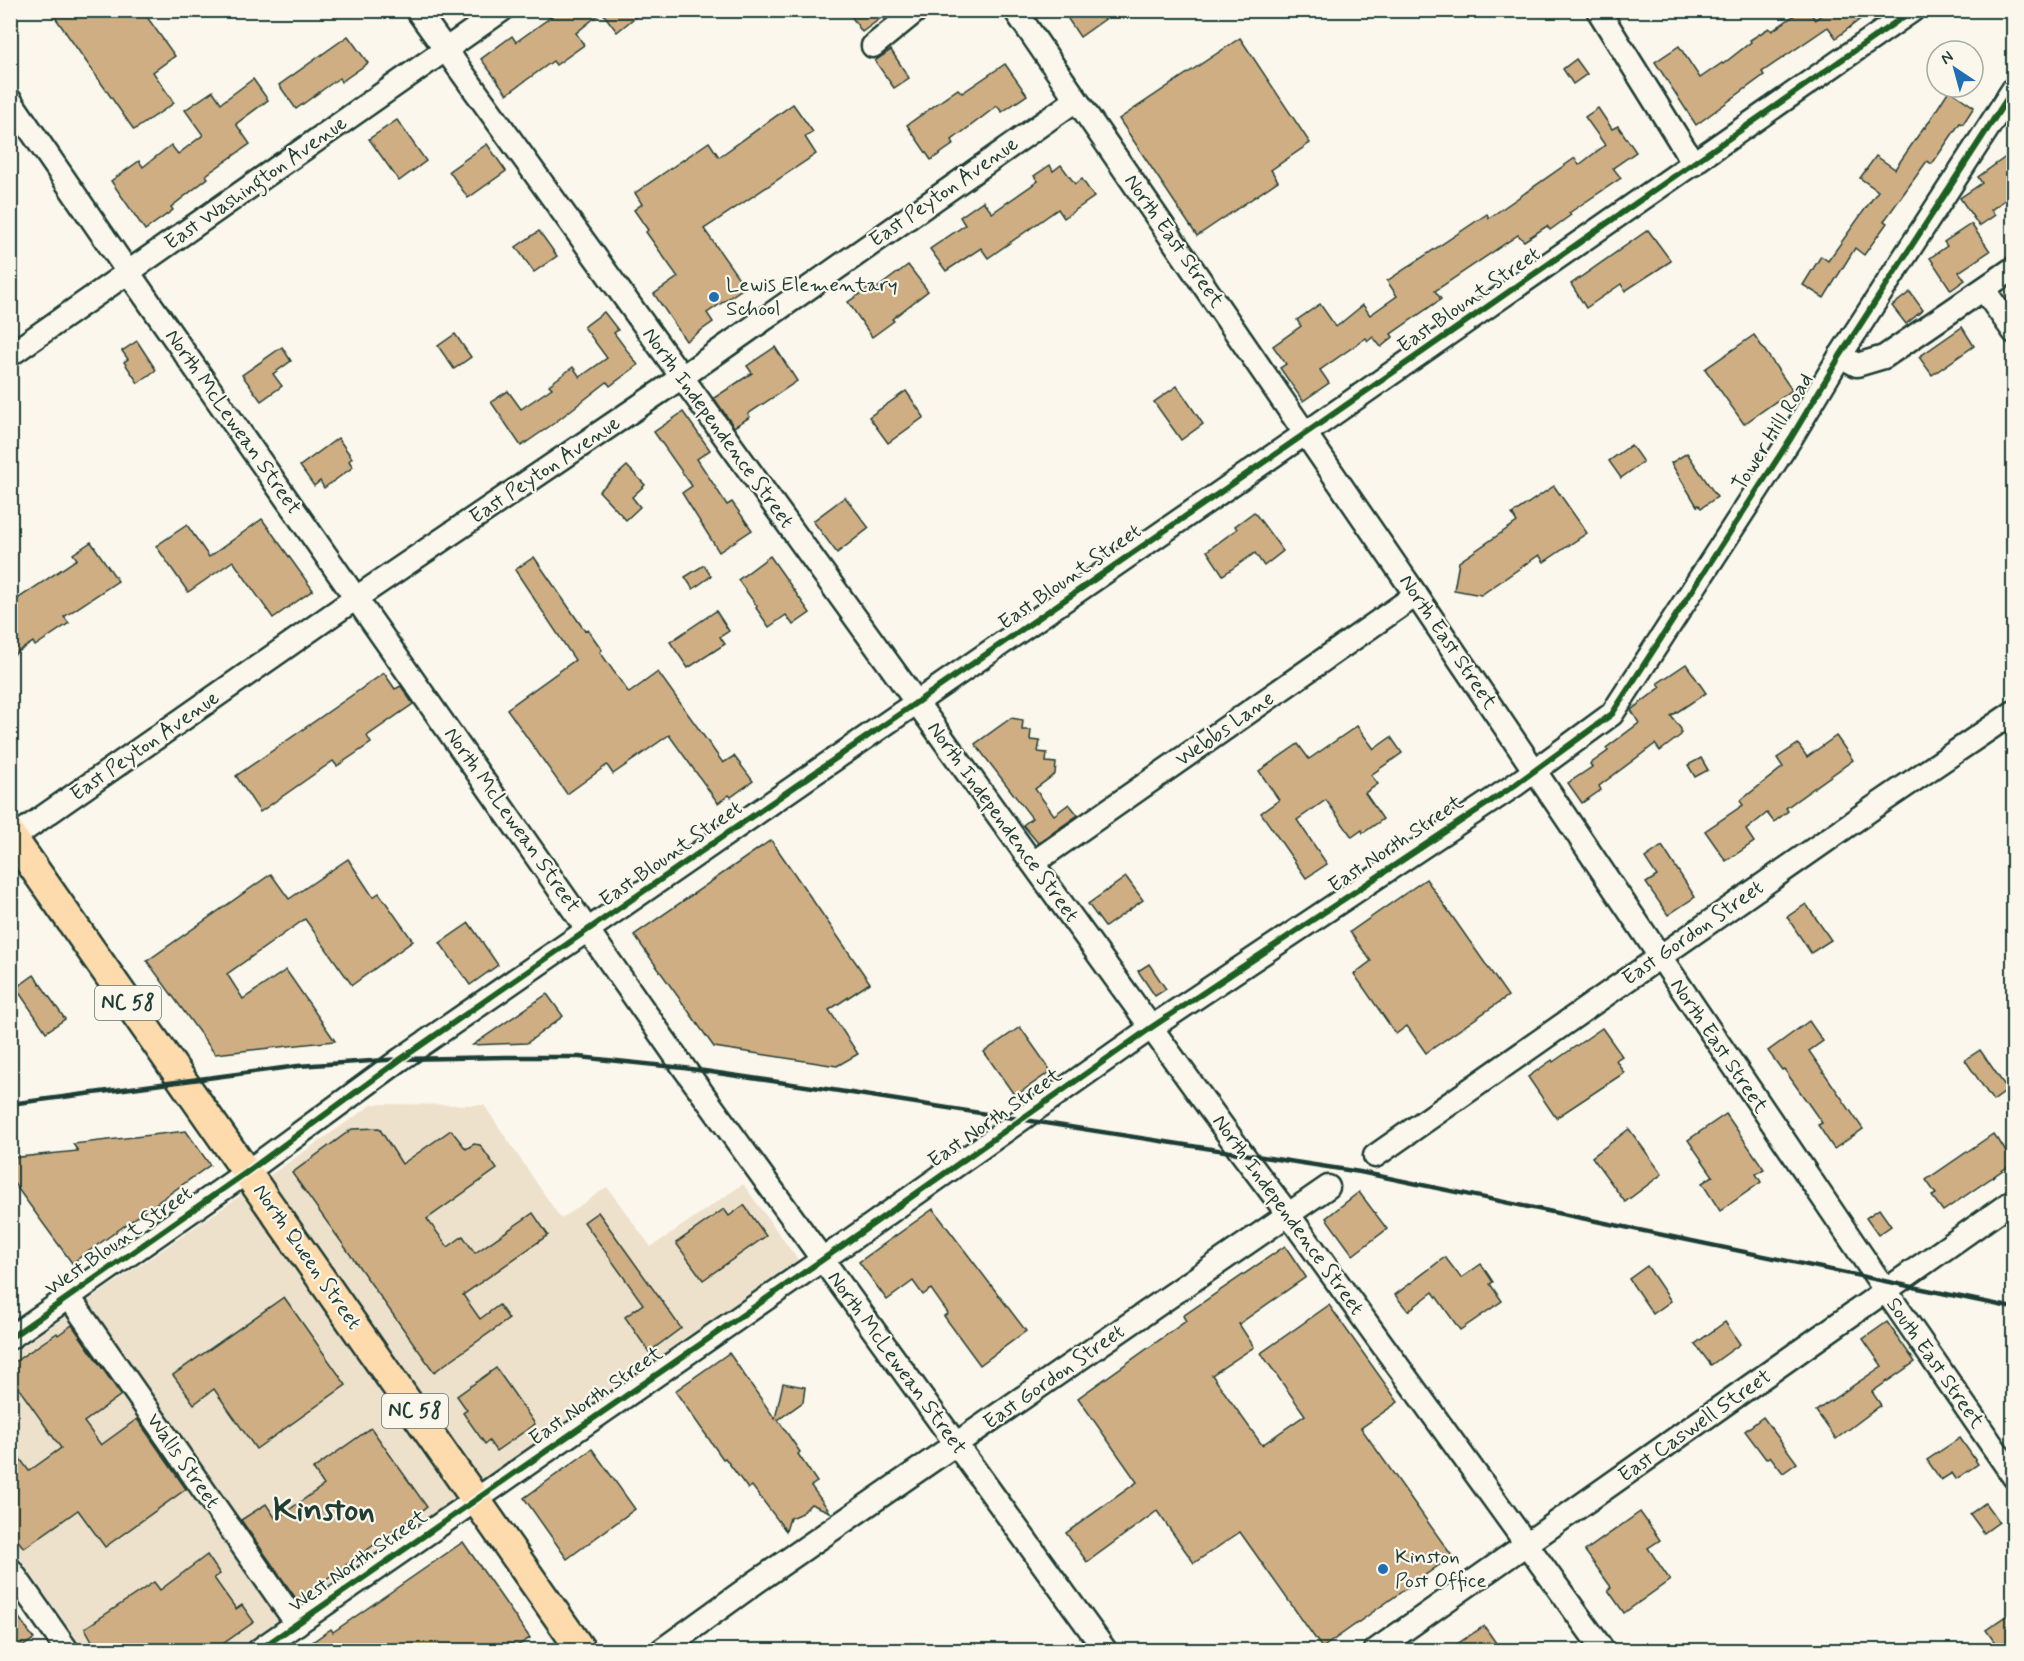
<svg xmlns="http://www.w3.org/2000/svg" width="2024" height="1661" font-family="Mynerve,sans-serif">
	<rect width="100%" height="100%" fill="#fbf7ec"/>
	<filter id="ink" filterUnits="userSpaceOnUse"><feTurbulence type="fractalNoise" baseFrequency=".0167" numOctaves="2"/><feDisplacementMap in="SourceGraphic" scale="12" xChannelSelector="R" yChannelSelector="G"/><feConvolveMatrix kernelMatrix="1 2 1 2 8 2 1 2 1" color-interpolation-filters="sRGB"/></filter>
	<g filter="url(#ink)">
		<!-- built -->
		<path fill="#eee1cc" d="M373,1104L484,1105L561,1219L607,1187L651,1247L743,1184L798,1260L235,1650H84L11,1546L10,1355Z"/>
		<!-- building -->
		<g fill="#d0ae83" stroke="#1f3d34" stroke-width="1.5">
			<path d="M50,10H142L175,56L153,72L174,103L134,130Z"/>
			<path d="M561,10H644L617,32L602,12L576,33L584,45L556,65L553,61L507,94L481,59L512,36L516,42Z"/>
			<path d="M847,10H892L862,32Z"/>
			<path d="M1062,10H1118L1080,37Z"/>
			<path d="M1802,10H1809L1815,20L1827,10H1872L1836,38L1828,27L1762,72L1764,75L1696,125L1655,62L1679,46L1700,78L1722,63L1723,64L1751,42L1750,40L1769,28L1772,31Z"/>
			<path d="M348,36L368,63L341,82L339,78L296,109L279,85Z"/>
			<path d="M1240,38L1310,143L1271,170L1278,181L1197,236L1119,119Z"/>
			<path d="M891,50L909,78L894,88L875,61Z"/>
			<path d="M1576,59L1587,74L1573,84L1563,69Z"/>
			<path d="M1005,64L1027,95L1002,112L997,106L952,140L954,144L931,160L907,125L958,89L962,93Z"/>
			<path d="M253,79L268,100L236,124L250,144L206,175L208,178L171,207L173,210L145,230L111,181L139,161L143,167L171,145L178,154L203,135L185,110L213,91L221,103Z"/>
			<path d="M1949,90L1974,107L1963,124L1960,123L1932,164L1927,161L1884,221L1887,223L1864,255L1855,248L1824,298L1803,285L1821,256L1828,261L1878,191L1860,178L1876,156L1895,169L1924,127L1925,128Z"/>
			<path d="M793,104L813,132L805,137L816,154L704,229L745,287L707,313L713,322L686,341L654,294L678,277L646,232L648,230L634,210L642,204L635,193L709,142L719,157Z"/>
			<path d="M1598,108L1612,129L1618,126L1636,152L1613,168L1621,178L1569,213L1571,215L1550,230L1547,226L1524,241L1518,235L1435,291L1441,299L1391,334L1393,337L1381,347L1373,337L1368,341L1366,338L1320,370L1329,383L1303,401L1280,368L1286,364L1273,346L1301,326L1297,320L1320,304L1336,327L1363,305L1370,315L1397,296L1387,281L1487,214L1489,218L1575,158L1579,165L1605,145L1585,117Z"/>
			<path d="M397,120L426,161L399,181L369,139Z"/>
			<path d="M487,144L506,171L468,198L449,171Z"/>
			<path d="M2007,156L2013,165V194L1991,210L1995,215L1979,226L1960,198L1982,183L1978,177Z"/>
			<path d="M1050,165L1053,171L1061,165L1075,184L1082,179L1094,197L1064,218L1058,209L988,258L981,248L946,271L930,249L965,225L960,217L983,201L992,213L1038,181L1034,176Z"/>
			<path d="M1971,224L1990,251L1959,272L1965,280L1951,290L1930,258L1947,246L1944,242Z"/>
			<path d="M1648,230L1671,261L1625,291L1621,284L1586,308L1571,284Z"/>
			<path d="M539,231L557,256L534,272L516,247Z"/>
			<path d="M908,265L928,291L892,319L894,321L872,337L848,302L870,287L873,291Z"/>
			<path d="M1910,292L1923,310L1906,324L1892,306Z"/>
			<path d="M604,312L618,330L614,333L638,365L610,386L607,382L553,424L521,446L491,402L508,391L521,409L552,388L549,385L573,367L580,377L607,358L584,327Z"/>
			<path d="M1962,327L1974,346L1932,375L1919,357Z"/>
			<path d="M455,334L471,357L454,369L438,346Z"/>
			<path d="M1754,335L1792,390L1744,424L1705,369Z"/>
			<path d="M137,341L156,370L138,383L124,362L128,359L122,351Z"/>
			<path d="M282,347L291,361L273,374L282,386L261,401L242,375Z"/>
			<path d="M775,347L797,381L748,414L750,417L734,427L714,398L752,373L747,366Z"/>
			<path d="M1177,386L1203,424L1181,440L1154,402Z"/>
			<path d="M906,391L924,417L888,443L869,417Z"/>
			<path d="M683,412L710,450L697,459L727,505L732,502L752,530L719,552L682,493L692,486L654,432Z"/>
			<path d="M338,438L352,458L349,461L353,467L324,488L320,481L314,486L300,466Z"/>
			<path d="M1631,445L1643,462L1621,478L1609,461Z"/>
			<path d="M1687,453L1717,497L1701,508L1699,505L1697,506L1671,463Z"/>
			<path d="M627,466L645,485L632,497L640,507L626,520L599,491Z"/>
			<path d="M1554,486L1587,533L1544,562L1539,555L1481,595L1454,590L1459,562L1517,522L1512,514Z"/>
			<path d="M845,497L869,528L837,553L813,521Z"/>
			<path d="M1254,512L1283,551L1264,566L1255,553L1223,575L1207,551L1237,529L1235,526Z"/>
			<path d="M262,519L313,590L273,618L233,561L188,592L156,546L187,525L209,557Z"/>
			<path d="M91,542L118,581L64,617L69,623L35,646L33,642L10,657V604L77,559L73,554Z"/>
			<path d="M770,556L810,613L793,625L786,615L769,627L756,608L757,606L738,580Z"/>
			<path d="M534,557L585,631L588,630L602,650L600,652L629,693L658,672L723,763L734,756L753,781L731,797L729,795L718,803L669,735L613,774L607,765L567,794L507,709L575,660L515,570Z"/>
			<path d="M704,565L711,576L693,589L685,577Z"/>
			<path d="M716,611L729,631L720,637L725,644L688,668L670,642Z"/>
			<path d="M1686,664L1706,693L1671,716L1681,729V735L1660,751L1655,744L1599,786L1601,790L1582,803L1568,783L1592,767L1590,764L1608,751L1606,748L1639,723L1631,710L1661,687L1658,683Z"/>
			<path d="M384,673L395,689L401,686L413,704L367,736L371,743L337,766L333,761L260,812L236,776Z"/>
			<path d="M1011,718L1023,720L1022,730H1031L1030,740L1040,741L1038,752L1047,753L1046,762L1056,763L1055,774L1035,789L1054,815L1069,804L1078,815L1038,843L1023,825L1032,818L975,744Z"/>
			<path d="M1357,726L1374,749L1391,737L1402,753L1371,775L1378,784L1365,793L1383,819L1363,833L1362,830L1352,837L1326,800L1297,820L1327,864L1306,878L1261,813L1279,800L1259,771L1298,744L1309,759Z"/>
			<path d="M1836,736L1853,760L1786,808L1788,811L1774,822L1767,813L1746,830L1754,842L1726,861L1705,831L1743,805L1740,801L1783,767L1777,758L1798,744L1807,757Z"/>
			<path d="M1701,758L1708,770L1695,777L1688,765Z"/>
			<path d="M771,840L870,983L829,1010L858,1054L837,1066L714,1047L634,935Z"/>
			<path d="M1662,846L1695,897L1668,915L1646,883L1657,876L1645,858Z"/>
			<path d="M348,859L373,897L379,893L413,941L352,985L305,919L227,974L243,999L286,970L335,1041L215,1054L147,961L271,874L289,899Z"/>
			<path d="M1126,877L1143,900L1105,927L1088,904Z"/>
			<path d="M1426,879L1508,996L1426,1053L1407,1026L1396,1034L1354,974L1371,961L1350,932Z"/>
			<path d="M1806,904L1831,940L1811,953L1787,917Z"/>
			<path d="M469,923L498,965L470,985L440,943Z"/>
			<path d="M1149,964L1166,989L1155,996L1138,971Z"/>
			<path d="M34,975L65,1019L46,1032L16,988Z"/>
			<path d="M547,994L563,1016L527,1043L473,1045Z"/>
			<path d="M1809,1021L1823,1041L1809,1051L1863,1129L1834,1149L1818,1125L1822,1123L1784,1069L1782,1070L1768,1051Z"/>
			<path d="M1020,1027L1051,1071L1015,1096L984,1052Z"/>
			<path d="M1602,1028L1622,1056L1616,1060L1624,1073L1556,1118L1528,1077L1552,1060L1553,1062Z"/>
			<path d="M1980,1050L2008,1090L1993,1101L1965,1060Z"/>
			<path d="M1726,1114L1764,1169L1756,1174L1761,1182L1720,1211L1702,1183L1713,1176L1688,1140Z"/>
			<path d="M379,1128L402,1164L451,1130L466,1149L474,1144L480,1145L497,1169L427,1219L448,1247L463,1236L475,1253L533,1213L548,1235L463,1295L480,1319L499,1305L509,1319L434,1372L292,1173L352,1129Z"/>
			<path d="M1629,1129L1662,1174L1625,1202L1592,1157Z"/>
			<path d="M186,1131L210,1165L72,1263L10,1178V1158L78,1151L73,1144Z"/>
			<path d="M1993,1134L1997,1140L1998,1139L2013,1163L1943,1211L1932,1196L1936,1194L1926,1180Z"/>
			<path d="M1359,1192L1387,1229L1353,1255L1326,1218Z"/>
			<path d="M744,1205L766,1236L703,1280L676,1243L724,1209L729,1216Z"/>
			<path d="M933,1209L1026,1331L980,1365L944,1316L948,1313L931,1289L923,1295L913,1281L887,1300L859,1262Z"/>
			<path d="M1879,1209L1891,1226L1878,1235L1866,1218Z"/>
			<path d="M598,1212L681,1328L649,1352L625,1317L643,1304L584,1222Z"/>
			<path d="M1285,1246L1306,1277L1239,1324L1254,1347L1212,1375L1262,1445L1305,1415L1261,1353L1329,1305L1398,1402L1361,1428L1452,1556L1322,1648L1240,1532L1194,1563L1157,1511L1087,1562L1066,1533L1137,1482L1078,1398L1186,1321L1183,1316Z"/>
			<path d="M1445,1257L1461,1278L1481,1264L1493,1282L1490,1284L1502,1301L1460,1330L1433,1292L1408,1311L1395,1295Z"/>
			<path d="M1647,1266L1671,1301L1653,1314L1629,1279Z"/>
			<path d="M284,1297L346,1385L256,1449L214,1389L194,1404L173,1375Z"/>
			<path d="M1725,1322L1740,1344L1711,1365L1695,1344Z"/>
			<path d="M1887,1322L1915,1362L1872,1392L1881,1405L1836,1439L1816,1411L1882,1366L1863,1339Z"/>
			<path d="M72,1325L121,1395L84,1422L101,1445L137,1419L186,1489L105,1547L78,1510L24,1548L10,1531V1445L29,1471L61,1448L10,1376V1365L57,1333L58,1335Z"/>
			<path d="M729,1353L775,1419L783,1383L805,1387L803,1402L778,1420L800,1452L798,1454L817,1482L811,1486L830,1512L811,1504L802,1513L790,1518L786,1531L752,1486L748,1489L725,1458L723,1459L675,1391Z"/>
			<path d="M496,1368L535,1424L496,1451L489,1441L485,1444L463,1413L467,1410L457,1396Z"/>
			<path d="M1763,1417L1797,1463L1783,1473L1770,1456L1766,1459L1745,1431Z"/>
			<path d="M371,1428L427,1507L297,1600L241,1520L266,1504L276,1519L324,1485L313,1469Z"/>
			<path d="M1960,1438L1978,1464L1956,1479L1952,1473L1941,1480L1927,1460Z"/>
			<path d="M592,1449L635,1509L567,1559L524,1498Z"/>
			<path d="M1985,1503L1999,1522L1984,1533L1970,1514Z"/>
			<path d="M1640,1512L1660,1540L1648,1548L1670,1580L1624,1613L1608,1590L1611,1587L1585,1551Z"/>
			<path d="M463,1542L530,1638L511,1650H301L331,1629L333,1632Z"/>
			<path d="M207,1555L220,1574L214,1578L236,1609L242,1605L254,1622L214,1650H97L85,1628L154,1582L160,1590Z"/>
			<path d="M10,1605L34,1639L17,1650H10Z"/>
			<path d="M2013,1612V1650H2000L1986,1630Z"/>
			<path d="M1484,1626L1501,1650H1448Z"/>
		</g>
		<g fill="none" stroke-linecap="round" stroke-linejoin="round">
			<defs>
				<g id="minor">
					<path d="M417,10L1241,1152L1288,1214L1603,1650"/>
					<path d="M1015,10L1416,595L1877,1278L2014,1477"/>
					<path d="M1598,10L1694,164"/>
					<path d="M873,46L917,10"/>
					<path d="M10,100L128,272L684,1068L1105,1650"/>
					<path d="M1984,290L2014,332"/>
					<path d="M10,355L502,10"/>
					<path d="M1840,356L1857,365L1884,357L2014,268"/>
					<path d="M10,840L356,598L682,377L1076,100"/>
					<path d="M1033,863L1416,595"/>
					<path d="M1375,1156L1870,810L2014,712"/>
					<path d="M69,1297L297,1624"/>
					<path d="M10,1338L247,1172L401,1059L1306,433L1913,10"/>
					<path d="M10,1569L67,1650"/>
					<path d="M259,1650L822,1260L1152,1027L1515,785L1612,714L1791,438L1840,356L2014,88"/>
					<path d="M662,1650L756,1582L1328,1187"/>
					<path d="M1376,1650L2014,1200"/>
				</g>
				<path id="major" d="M10,834L581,1650"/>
			</defs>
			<!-- minor casing -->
			<use href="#minor" stroke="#1f3d34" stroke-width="27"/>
			<!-- major casing -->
			<use href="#major" stroke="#1f3d34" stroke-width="33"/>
			<!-- minor -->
			<use href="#minor" stroke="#fbf7ec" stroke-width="22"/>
			<!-- major -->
			<use href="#major" stroke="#fedbac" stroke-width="28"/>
			<!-- rail -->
			<path stroke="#1f3d34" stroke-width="4.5" d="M10,1104L298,1066L401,1059L506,1057H579L684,1068L826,1089L1360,1172L2014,1308"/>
			<defs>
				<g id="cycleway">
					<path d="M10,1338L247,1172L401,1059L1306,433L1913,10"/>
					<path d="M259,1650L822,1260L1152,1027L1515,785L1612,714L1791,438L1840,356L2014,88"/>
				</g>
			</defs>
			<!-- cycleway casing -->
			<use href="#cycleway" stroke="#fbf7ec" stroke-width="10"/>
			<!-- cycleway -->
			<use href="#cycleway" stroke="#1b5e20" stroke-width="6"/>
		</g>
	</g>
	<!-- markers -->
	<g fill="#1f6fb2" stroke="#fbf7ec" stroke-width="2">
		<circle cx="714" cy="297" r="6"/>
		<circle cx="1383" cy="1569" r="6"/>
	</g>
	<g text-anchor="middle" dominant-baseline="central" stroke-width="4.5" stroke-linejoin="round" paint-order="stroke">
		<!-- shield labels -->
		<g fill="#fbf7ec" stroke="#61756b" stroke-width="1.5">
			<rect x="95" y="986" width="66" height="34" rx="4.5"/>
			<rect x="382" y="1394" width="66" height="34" rx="4.5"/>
		</g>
		<g font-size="20" font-weight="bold" fill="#1f3d34">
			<text x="128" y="1003">NC 58</text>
			<text x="415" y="1411">NC 58</text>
		</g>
		<!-- street labels -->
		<g font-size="21" fill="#1f3d34" stroke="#fbf7ec">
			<text transform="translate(256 183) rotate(-35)">East Washington Avenue</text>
			<text transform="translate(944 192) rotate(-35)">East Peyton Avenue</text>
			<text transform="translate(1174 241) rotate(55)">North East Street</text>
			<text transform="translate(1469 300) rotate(-35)">East Blount Street</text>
			<text transform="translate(233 422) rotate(55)">North McLewean Street</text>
			<text transform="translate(718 428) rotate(54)">North Independence Street</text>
			<text transform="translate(1773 432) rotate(-58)">Tower Hill Road</text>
			<text transform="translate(545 470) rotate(-34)">East Peyton Avenue</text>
			<text transform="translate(1070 577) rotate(-35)">East Blount Street</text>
			<text transform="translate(1448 642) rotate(56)">North East Street</text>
			<text transform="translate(1225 729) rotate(-35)">Webbs Lane</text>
			<text transform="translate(145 746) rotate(-35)">East Peyton Avenue</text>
			<text transform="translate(512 820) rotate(55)">North McLewean Street</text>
			<text transform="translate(1003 822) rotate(54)">North Independence Street</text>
			<text transform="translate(1396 844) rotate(-34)">East North Street</text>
			<text transform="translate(671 854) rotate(-35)">East Blount Street</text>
			<text transform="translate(1693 933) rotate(-35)">East Gordon Street</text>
			<text transform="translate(1719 1046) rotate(56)">North East Street</text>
			<text transform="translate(995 1118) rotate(-35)">East North Street</text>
			<text transform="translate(1288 1215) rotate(54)">North Independence Street</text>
			<text transform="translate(119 1241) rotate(-35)">West Blount Street</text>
			<text transform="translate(307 1257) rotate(55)">North Queen Street</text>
			<text transform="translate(897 1363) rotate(54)">North McLewean Street</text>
			<text transform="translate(1935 1363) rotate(55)">South East Street</text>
			<text transform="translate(1054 1377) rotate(-35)">East Gordon Street</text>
			<text transform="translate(596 1396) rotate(-35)">East North Street</text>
			<text transform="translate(1695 1426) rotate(-35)">East Caswell Street</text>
			<text transform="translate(183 1461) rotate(55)">Walls Street</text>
			<text transform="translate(358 1561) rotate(-35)">West North Street</text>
		</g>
		<!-- poi labels -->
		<g font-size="21" fill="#1f3d34" stroke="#fbf7ec" text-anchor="start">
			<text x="726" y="285">Lewis Elementary<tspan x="726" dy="24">School</tspan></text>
			<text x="1395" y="1557">Kinston<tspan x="1395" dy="24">Post Office</tspan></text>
		</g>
		<!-- town labels -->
		<g font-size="33" font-weight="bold" fill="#1f3d34" stroke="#fbf7ec">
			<text x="324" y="1511">Kinston</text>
		</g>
	</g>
	<!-- margin -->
	<rect width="2024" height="1661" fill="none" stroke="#fbf7ec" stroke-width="36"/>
	<rect x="18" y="18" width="1988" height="1625" fill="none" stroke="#1f3d34" stroke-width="2" filter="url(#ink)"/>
	<!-- north arrow -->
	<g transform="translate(1955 69) rotate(324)"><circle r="28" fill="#fbf7ec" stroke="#a3ada2" stroke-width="1.5"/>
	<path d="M0-4.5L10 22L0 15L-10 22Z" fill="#1f6fb2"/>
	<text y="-9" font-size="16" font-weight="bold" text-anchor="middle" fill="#1f3d34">N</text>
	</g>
</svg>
